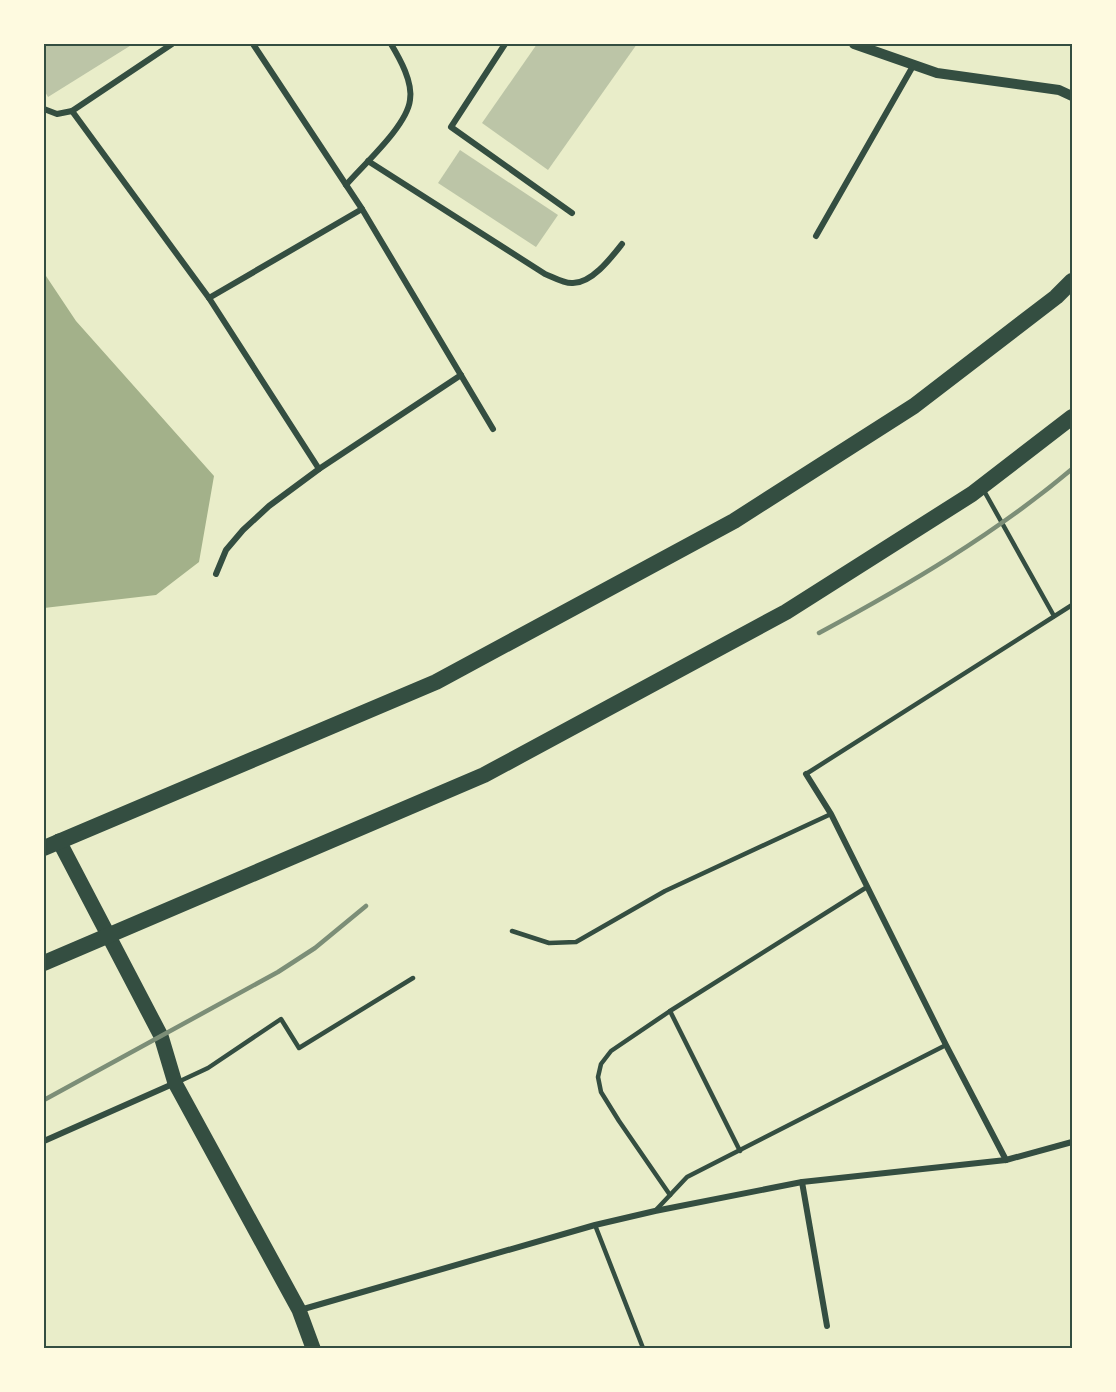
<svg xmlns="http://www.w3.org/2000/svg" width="1116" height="1392" font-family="Helvetica,sans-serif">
	<rect width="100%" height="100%" fill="#e9edc9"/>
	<!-- water -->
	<path fill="#a3b18a" d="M44,273L76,321L214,476L199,562L156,595L44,608Z"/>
	<!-- building -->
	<g fill="#bcc5a7">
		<path d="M44,44H133L48,97L44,90Z"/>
		<path d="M537,44H637L548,170L482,123Z"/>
		<path d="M460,150L558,215L536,247L438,183Z"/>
	</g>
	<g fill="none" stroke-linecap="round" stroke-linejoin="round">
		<!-- service -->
		<g stroke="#344e41" stroke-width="4.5">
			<path d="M983,489L1054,616"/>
			<path d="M806,774L1072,605"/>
			<path d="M512,931L549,943L576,942L665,891L831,814"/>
			<path d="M670,1011L611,1051L601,1064L598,1077L601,1092L619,1121L670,1195"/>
			<path d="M178,1082L208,1068L281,1019L299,1048L413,978"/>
			<path d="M740,1151L670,1011L867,887"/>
			<path d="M655,1211L687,1177L946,1045"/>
			<path d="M595,1225L643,1348"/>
		</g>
		<!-- minor -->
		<g stroke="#344e41" stroke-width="6">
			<path d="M253,44L362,209L493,429"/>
			<path d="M505,44L451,127L572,213"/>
			<path d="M44,109L57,114L72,111L172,44"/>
			<path d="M72,111L209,298L319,469"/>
			<path d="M368,161L545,274C553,277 564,284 573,283C592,283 611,258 622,244"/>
			<path d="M346,185C364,164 407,126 410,100C413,82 400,59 391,44"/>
			<path d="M816,236L913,66"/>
			<path d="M209,298L362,209"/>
			<path d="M216,574L226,550L243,530L269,506L319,469L461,375"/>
			<path d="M806,774L831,814L946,1045L1006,1160"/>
			<path d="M44,1141L175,1083"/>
			<path d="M802,1182L827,1326"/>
			<path d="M300,1310L595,1225L655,1211L802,1182L1006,1160L1072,1142"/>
		</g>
		<!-- tertiary -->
		<path stroke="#344e41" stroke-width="10" d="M854,44L937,73L1059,90L1072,96"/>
		<!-- primary -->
		<path stroke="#344e41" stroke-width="15" d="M59,841L161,1036L175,1083L299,1310L313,1348"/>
		<!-- trunk -->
		<g stroke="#344e41" stroke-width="16">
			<path d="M44,848L436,682L734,521L914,406L1056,297L1072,281"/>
			<path d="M44,963L484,775L786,612L972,494L1072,417"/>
		</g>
		<!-- rail -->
		<g stroke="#7c8e77" stroke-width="4.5">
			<path d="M819,633C908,585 995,534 1072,469"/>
			<path d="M44,1100L278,972L315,948L366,906"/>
		</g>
	</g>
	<!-- border -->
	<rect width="1116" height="1392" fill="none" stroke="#fefae0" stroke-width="90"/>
	<rect x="45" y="45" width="1026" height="1302" fill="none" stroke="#344e41" stroke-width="2"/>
</svg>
